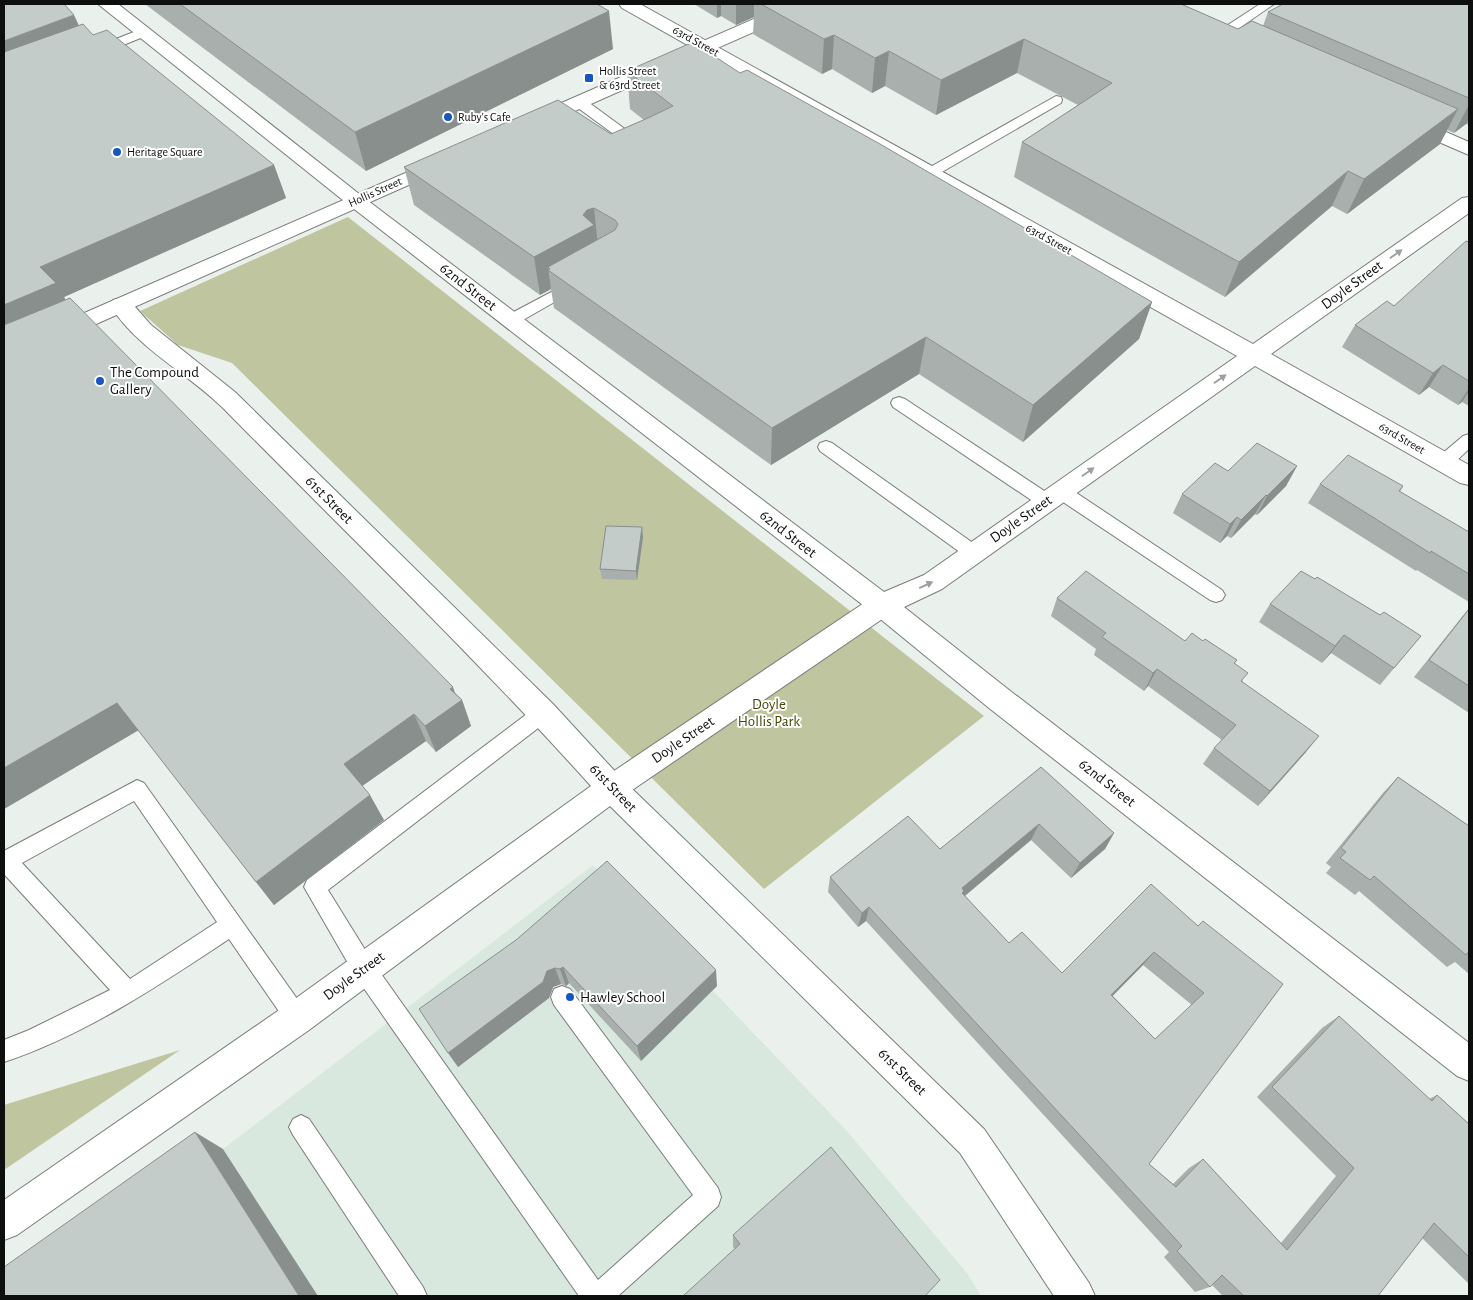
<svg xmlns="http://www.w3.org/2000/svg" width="1473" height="1300" font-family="'Alegreya Sans',sans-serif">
	<rect width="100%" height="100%" fill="#eaf1ec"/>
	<!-- built -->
	<path fill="#d9e8de" d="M593,865L845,1129L967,1273L981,1296H318L223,1149Z"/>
	<!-- green -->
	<g fill="#bfc59f">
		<path d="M348,217L984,716L764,889L232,363L178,345L140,311Z"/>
		<path d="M180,1050L4,1170V1105Z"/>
	</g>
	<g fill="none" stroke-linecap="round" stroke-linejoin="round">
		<defs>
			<g id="service">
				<path d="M1260,4H1274L1222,40H1214L1212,37L1214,34Z"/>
				<path d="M144,28L150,32L148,35L101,54H93L91,51L93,48Z"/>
				<path d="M1056,96L1061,97L1062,100L1061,103L935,176L930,177L923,173L925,170Z"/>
				<path d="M579,98L584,99L644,143L646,146L644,149H634L574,105L573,102L574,99Z"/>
				<path d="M574,280L579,282L581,285L579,288L516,324L511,325L506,324L503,320L506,316Z"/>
				<path d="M899,397L905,399L1052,496L1055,501L1052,506L1046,508L1040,506L893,407L891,403L893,399Z"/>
				<path d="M1469,434V449C1460,457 1450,470 1437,466L1435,462L1437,458L1463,436Z"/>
				<path d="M826,441L832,443L980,548L983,553L980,558L974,560L968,558L820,451L818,447L820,443Z"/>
				<path d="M1060,485L1066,486L1222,590L1225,595L1222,600L1216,602L1210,600L1054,496L1051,491L1054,486Z"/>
				<path d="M543,705L550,707L553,713L550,719L328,890L372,961L598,1280L693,1195L554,1005L551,997L554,989L562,986L570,989L718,1188L721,1197L718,1206L618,1296H579L356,977L304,887L307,880L536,707Z"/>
				<path d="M137,780L144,783L305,1010L308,1018L305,1026L297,1029L289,1026L229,939C158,986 85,1035 4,1062V1040L29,1030L110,990L4,874V851ZM134,801L217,922L130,979L22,863Z"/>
				<path d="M301,1115L309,1119L423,1287L427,1296H399L293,1135L289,1127L293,1119Z"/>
			</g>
			<path id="pedestrian" d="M882,594L891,597L895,605L891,613L622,797L612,801L602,797L597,788L602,779L873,597Z"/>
			<g id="minor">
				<path d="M98,4H118L363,197L884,592L924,575L1237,356L622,8L619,4H640L1253,344L1462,198L1469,197V213L1271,354L1469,465V485L1460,483L1255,366L942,589L904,607L1009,690L1469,1043V1081L1457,1076L989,708L873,613L349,205Z"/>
				<path d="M1409,116L1469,142V155L1402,126L1399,122L1402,118Z"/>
				<path d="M121,298L129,300L151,325L235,392L553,704L622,779L984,1129L1089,1283L1095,1296H1054L960,1153L610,806L309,1030L17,1235L4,1240V1200L285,1006L591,786C474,656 347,534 224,409C188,373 137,349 110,305L113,300Z"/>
			</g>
			<g id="tertiary">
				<path d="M788,4H811L808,8L541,126L534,128L527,126L524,122L527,118Z"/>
				<path d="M442,157L449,159L452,163L449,167L4,365V348Z"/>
			</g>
		</defs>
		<!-- service casing -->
		<use href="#service" stroke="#767d78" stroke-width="2"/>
		<!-- pedestrian casing -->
		<use href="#pedestrian" stroke="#767d78" stroke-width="2"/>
		<!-- minor casing -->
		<use href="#minor" stroke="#767d78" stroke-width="2"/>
		<!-- tertiary casing -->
		<use href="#tertiary" stroke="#767d78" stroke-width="2"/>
		<!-- service -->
		<use href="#service" fill="#fff" fill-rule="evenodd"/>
		<!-- pedestrian -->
		<use href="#pedestrian" fill="#fff" fill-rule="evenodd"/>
		<!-- minor -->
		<use href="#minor" fill="#fff" fill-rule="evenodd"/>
		<!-- tertiary -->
		<use href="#tertiary" fill="#fff" fill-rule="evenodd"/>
	</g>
	<!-- wall -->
	<g fill="#a8afad" fill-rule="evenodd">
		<path d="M145,4H597L613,49L366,171Z"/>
		<path d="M694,4H1181L1238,29L1263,26L1268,12L1469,4V125L1466,124L1454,133L1447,130L1440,144L1347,214L1332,206L1225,297L1014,177L1022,142L1078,105L1017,73L936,115L885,86L872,93L832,69L822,74L753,34L754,17L736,25L721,16L717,18Z"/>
		<path d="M79,25L274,165L286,198L64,297L65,300L462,700L471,726L436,752L426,741L362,786L384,820L274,905L256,882L138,730L4,809Z"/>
		<path d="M627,71L740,73L1152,302L1139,339L1023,442L919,374L771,465L554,308L551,289L540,295L414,205L404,167L611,134L644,120L630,109Z"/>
		<path d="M1469,242V406L1462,402L1458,405L1429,387L1419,395L1342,347L1355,325L1394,306Z"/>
		<path d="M1297,466L1286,486L1257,515L1255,514L1231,538L1227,536L1220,543L1173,513L1182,494L1228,471Z"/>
		<path d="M1320,484L1403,486L1400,492L1469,532V602L1417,570L1416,571L1308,503Z"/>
		<path d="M643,537L637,580L602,579L600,569Z"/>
		<path d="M1315,579L1380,615L1421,636L1380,685L1331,653L1322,663L1259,622L1270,604Z"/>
		<path d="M1057,598L1185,641H1203L1237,660L1235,663L1243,682L1306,752L1258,806L1203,764L1214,748L1222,740L1148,686L1144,691L1094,655L1096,649L1051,616Z"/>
		<path d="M1469,608V713L1414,677Z"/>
		<path d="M1041,767L1114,833L1105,849L1071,878L1031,840L965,896L1009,943L1062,973L1198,926L1283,984L1149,1164L1173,1184L1189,1168L1203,1159L1281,1243L1336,1176L1257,1097L1322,1028L1339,1016L1429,1099L1437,1095L1469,1124V1284L1422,1238L1378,1296H1223L1212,1285L1210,1287L1195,1292L1164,1257L1169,1252L866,921L858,927L828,892L830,877L940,849ZM1143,965L1192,1005L1155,1039L1113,996Z"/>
		<path d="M1398,777L1469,826V974L1455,962L1447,967L1359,891L1355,895L1326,873L1331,867L1326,863L1383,793Z"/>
		<path d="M516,940L717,986L641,1061L569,983L566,986L561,984L553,987L549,998L458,1067Z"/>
		<path d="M733,1235L925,1296L735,1249L733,1247Z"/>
	</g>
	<!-- shaded-wall -->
	<g fill="#888f8d">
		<path d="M717,4H721V16L717,18Z"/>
		<path d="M736,4H754V17L736,25Z"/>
		<path d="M609,11L613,49L366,171L355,132Z"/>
		<path d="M74,15L89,47L4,79V41Z"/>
		<path d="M834,35L832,69L822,74L824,39Z"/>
		<path d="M1024,39L1017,73L936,115L941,80Z"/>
		<path d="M889,51L885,86L872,93L875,58Z"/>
		<path d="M1469,105V119L1466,124L1454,133Z"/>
		<path d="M1458,109L1440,144L1347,214L1364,179Z"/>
		<path d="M274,165L286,198L64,297L74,315L4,346V305L40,267Z"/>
		<path d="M1348,171L1332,206L1225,297L1239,262Z"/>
		<path d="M594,208L598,246L550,269L548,267L551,289L540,295L534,257L583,215L587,210Z"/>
		<path d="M1152,302L1139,339L1023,442L1033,405Z"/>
		<path d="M926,337L919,374L771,465L772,428Z"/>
		<path d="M1443,365L1429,387L1419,395L1433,373Z"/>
		<path d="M1469,388V391L1462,402L1458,405Z"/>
		<path d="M1297,466L1286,486L1257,515L1267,496Z"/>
		<path d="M1266,495L1255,514L1231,538L1241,520Z"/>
		<path d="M1237,517L1227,536L1220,543L1230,524Z"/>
		<path d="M642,527L643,537L637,580L636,571Z"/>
		<path d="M1344,635L1331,653L1322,663L1335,646Z"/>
		<path d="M1157,669L1148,686L1144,691L1153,673Z"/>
		<path d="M453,687L458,702L462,700L471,726L436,752L425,726L450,689Z"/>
		<path d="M117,703L139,730L4,809V768Z"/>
		<path d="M414,714L426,741L358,789L344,764Z"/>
		<path d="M1319,736L1306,752L1258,806L1270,791Z"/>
		<path d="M370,795L384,820L274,905L256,882Z"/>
		<path d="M1039,824L1031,840L961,899L962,888Z"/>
		<path d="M1114,833L1105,849L1071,878L1080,863Z"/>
		<path d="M869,907L866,921L858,927L862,913Z"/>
		<path d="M1154,952L1143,965L1101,1007L1111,995Z"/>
		<path d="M563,967L569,983L566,986L560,969Z"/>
		<path d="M555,968L561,984L553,987L549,998L458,1067L448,1053L547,971Z"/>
		<path d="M716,970L717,986L641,1061L637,1046Z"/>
		<path d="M195,1132L223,1149L318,1296H299Z"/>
	</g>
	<!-- building -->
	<g fill="#c3ccc9" stroke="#888f8d" fill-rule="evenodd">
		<path d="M4,4H64L74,15L4,41Z"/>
		<path d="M180,4H597L609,11L355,132Z"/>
		<path d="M761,4H1181L1238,29L1252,21L1458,109L1364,179L1348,171L1239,262L1022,142L1112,83L1024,39L941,80L889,51L875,58L834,35L824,39Z"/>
		<path d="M1283,4H1469V98L1268,12Z"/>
		<path d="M83,24L93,35L107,30L274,165L40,267L56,283L4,305V52Z"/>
		<path d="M693,42L740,73L747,70L880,144L1152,302L1033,405L926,337L772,428L548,270L550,269L548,267L615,230L618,224L615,220L594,208L587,210L583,215L594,225L534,257L404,167L558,100L611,134L648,118L673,106L627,71Z"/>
		<path d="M1466,241L1469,242V381L1443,365L1433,373L1355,325L1387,301L1394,306Z"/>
		<path d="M70,298L453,687L450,689L462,700L425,726L414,714L344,764L370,795L256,882L117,703L4,768V325Z"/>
		<path d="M1257,443L1297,466L1267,496L1266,495L1241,520L1237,517L1230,524L1182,494L1215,463L1228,471Z"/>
		<path d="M1348,455L1403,486L1399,491L1469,532V574L1431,551L1430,553L1320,484Z"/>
		<path d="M606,526L642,527L636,571L600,569Z"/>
		<path d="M1086,571L1185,641L1192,633L1203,641L1205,639L1237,660L1234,663L1248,673L1241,681L1319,736L1270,791L1214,748L1236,725L1157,669L1153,673L1102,637L1106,633L1057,598Z"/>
		<path d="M1301,571L1315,579L1317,577L1380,615L1384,612L1421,636L1394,668L1344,635L1335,646L1270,604Z"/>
		<path d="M1469,609V686L1429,660Z"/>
		<path d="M1041,767L1114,833L1080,863L1039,824L962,888L964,891L962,893L1009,943L1022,932L1062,973L1151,884L1198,926L1203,921L1283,984L1149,1164L1176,1187L1203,1159L1287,1250L1354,1168L1272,1087L1339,1016L1432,1101L1437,1095L1469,1124V1257L1434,1223L1378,1296H1244L1222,1275L1210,1287L1177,1251L1182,1246L869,907L862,913L830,877L908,816L940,849ZM1154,952L1204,993L1155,1039L1111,995Z"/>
		<path d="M1398,777L1469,826V951L1466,955L1374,876L1370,880L1340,858L1346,852L1341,848Z"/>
		<path d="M607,861L716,970L637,1046L563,967L560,969L555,968L547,971L543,982L448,1053L419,1009L516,940Z"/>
		<path d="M195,1132L299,1296H4V1267Z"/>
		<path d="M831,1147L940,1280L925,1296H683L740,1244L733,1235Z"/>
	</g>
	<!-- one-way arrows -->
	<defs><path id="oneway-solid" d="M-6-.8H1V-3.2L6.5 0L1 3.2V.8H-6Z" transform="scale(1.25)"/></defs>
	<g fill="#9e9f9f">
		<use href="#oneway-solid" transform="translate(1396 254) rotate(-35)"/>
		<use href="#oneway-solid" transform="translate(1220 379) rotate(-35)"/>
		<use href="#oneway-solid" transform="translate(1088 472) rotate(-35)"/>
		<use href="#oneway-solid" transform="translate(926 585) rotate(-25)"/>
	</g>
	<!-- markers -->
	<g fill="#1756c1" stroke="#fff" stroke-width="2">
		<rect x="584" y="73" width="10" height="10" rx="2.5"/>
		<circle cx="448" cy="117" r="5"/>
		<circle cx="117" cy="152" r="5"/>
		<circle cx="100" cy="381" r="5"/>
		<circle cx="570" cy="997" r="5"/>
	</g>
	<g text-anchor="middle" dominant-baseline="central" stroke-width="4" stroke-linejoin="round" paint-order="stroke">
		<!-- far-street labels -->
		<g font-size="12" fill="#0d0f0e" stroke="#fff">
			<text transform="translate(696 41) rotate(29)">63rd Street</text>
			<text transform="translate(375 192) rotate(-24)">Hollis Street</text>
			<text transform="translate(1049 239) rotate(29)">63rd Street</text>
			<text transform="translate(1402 438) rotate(30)">63rd Street</text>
		</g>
		<!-- far-poi labels -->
		<g font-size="12" fill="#0d0f0e" stroke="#fff" text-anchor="start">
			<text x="599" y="71">Hollis Street<tspan x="599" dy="14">&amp; 63rd Street</tspan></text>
			<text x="458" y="117">Ruby's Cafe</text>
			<text x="127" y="152">Heritage Square</text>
		</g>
		<!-- street labels -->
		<g font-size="15" fill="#0d0f0e" stroke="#fff">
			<text transform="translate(1352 285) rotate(-36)">Doyle Street</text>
			<text transform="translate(468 287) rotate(38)">62nd Street</text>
			<text transform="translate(329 500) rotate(45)">61st Street</text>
			<text transform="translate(1021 519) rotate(-35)">Doyle Street</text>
			<text transform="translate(788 534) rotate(38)">62nd Street</text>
			<text transform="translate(683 740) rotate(-34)">Doyle Street</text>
			<text transform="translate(1107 783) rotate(38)">62nd Street</text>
			<text transform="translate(613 788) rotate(46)">61st Street</text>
			<text transform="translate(354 976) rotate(-36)">Doyle Street</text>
			<text transform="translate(902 1072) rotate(44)">61st Street</text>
		</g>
		<!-- poi labels -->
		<g font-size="15" fill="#0d0f0e" stroke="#fff" text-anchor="start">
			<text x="110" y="372">The Compound<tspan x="110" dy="17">Gallery</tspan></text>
			<text x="580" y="997">Hawley School</text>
		</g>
		<!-- park labels -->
		<g font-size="15" fill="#414705" stroke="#fff">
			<text x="769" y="704">Doyle<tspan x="769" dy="17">Hollis Park</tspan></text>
		</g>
	</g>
	<!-- border -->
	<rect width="1473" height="1300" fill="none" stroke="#0d0f0e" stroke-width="10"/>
</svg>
